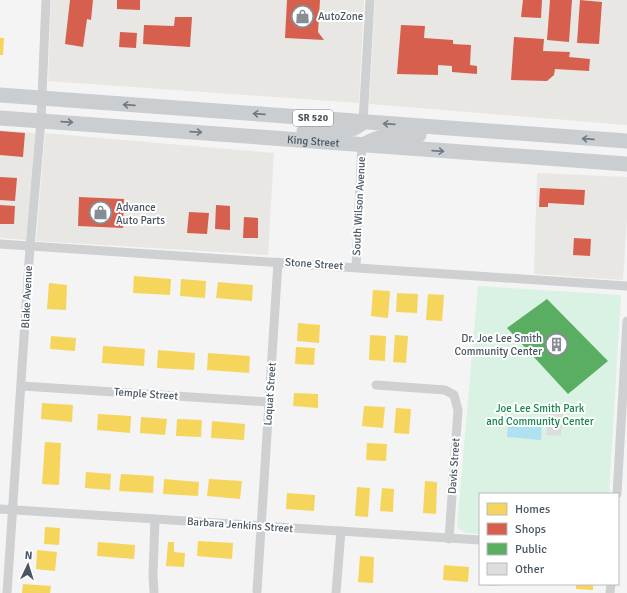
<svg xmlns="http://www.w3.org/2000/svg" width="627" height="593" font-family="Signika,sans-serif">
	<rect width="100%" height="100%" fill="#f4f4f4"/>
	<!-- commercial -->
	<g fill="#e8e7e3">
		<path d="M51,0H364L359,103L48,81Z"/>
		<path d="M375,0H627V125L369,104Z"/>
		<path d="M0,130L35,133L26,240L0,238Z"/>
		<path d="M45,133L274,153L268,255L36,241Z"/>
		<path d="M537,173L627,177V220L623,280L534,274Z"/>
	</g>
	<!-- green -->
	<path fill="#d9f2e3" d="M478,286L621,295L609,494H480V534L465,533L457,527Z"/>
	<!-- water -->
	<path fill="#aee2f0" d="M508,421L542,423L541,440L507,437Z"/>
	<!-- homes -->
	<g fill="#f6d55c">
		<path d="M0,38H4L3,55H0Z"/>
		<path d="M134,276L171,279L170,295L133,293Z"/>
		<path d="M181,279L206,281L205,298L180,296Z"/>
		<path d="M218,282L253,285L252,301L216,298Z"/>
		<path d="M49,283L67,285L66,310L47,309Z"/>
		<path d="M373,290L390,291L388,318L371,316Z"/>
		<path d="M397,293L418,294L417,313L396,312Z"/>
		<path d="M428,294L444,295L442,321L426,320Z"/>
		<path d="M298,323L320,325L319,343L297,341Z"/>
		<path d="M370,335L386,336L385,361L369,360Z"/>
		<path d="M395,335L408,336L406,363L393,362Z"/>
		<path d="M51,336L76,338L75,351L50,349Z"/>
		<path d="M103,346L145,349L144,366L102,363Z"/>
		<path d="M296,347L315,348L314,365L295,364Z"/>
		<path d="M158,350L195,353L194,370L157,368Z"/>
		<path d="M208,353L250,356L249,373L207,370Z"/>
		<path d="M294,393L318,394V408L293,406Z"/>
		<path d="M42,403L73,405L72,422L41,419Z"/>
		<path d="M364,406L385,407L383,428L362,426Z"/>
		<path d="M396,408L411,409L409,434L394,433Z"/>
		<path d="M98,414L131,416L130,433L97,430Z"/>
		<path d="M141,417L167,419L165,435L140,433Z"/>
		<path d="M177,419L202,420L201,437L176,436Z"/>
		<path d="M212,421L245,424L244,440L211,438Z"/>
		<path d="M45,442L61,443L59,485L42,484Z"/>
		<path d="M367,443L387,444L386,461L366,460Z"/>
		<path d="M86,472L111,474L110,490L85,488Z"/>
		<path d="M121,474L154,476L153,493L119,491Z"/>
		<path d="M164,479L199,482L198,496L163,494Z"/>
		<path d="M209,479L242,481L240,499L207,496Z"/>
		<path d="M425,481L437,482L436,514L423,513Z"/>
		<path d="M357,487L370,488L368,517L355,516Z"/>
		<path d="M382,488L394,489L393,512L380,511Z"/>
		<path d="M287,493L315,495L314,511L286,509Z"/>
		<path d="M45,527L60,528L59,545L44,544Z"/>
		<path d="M198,541L233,543L232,559L197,556Z"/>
		<path d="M98,542L135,545L134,559L97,556Z"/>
		<path d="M168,542H174V552L185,553L184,567L166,566Z"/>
		<path d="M37,550L57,552L55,571L36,569Z"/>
		<path d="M360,556L374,557L373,583L358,582Z"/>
		<path d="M444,565L469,567L468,582L443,580Z"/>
		<path d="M23,584L51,586L50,593H22Z"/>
		<path d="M482,584H497V586L482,585Z"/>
		<path d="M576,584H593V590L576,589Z"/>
	</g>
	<!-- shops -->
	<g fill="#d6604d">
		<path d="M70,0H93L91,20L87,19L83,47L65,44Z"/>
		<path d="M117,0H140V10L117,9Z"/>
		<path d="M287,0H320L318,32L324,40L285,38Z"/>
		<path d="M523,0H542L541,18L521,17Z"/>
		<path d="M550,0H572L569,42L547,40Z"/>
		<path d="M580,0L602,2L599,44L577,43Z"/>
		<path d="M175,17H192L190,47L143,44L144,25L174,26Z"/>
		<path d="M401,25L425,26L424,38L453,40V44L471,45L470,65L477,66V74L452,72V66L438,65V75L397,74Z"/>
		<path d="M120,32L137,33L136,48L119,47Z"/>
		<path d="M514,37L544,39L543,51L570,52L569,57L590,59L589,71L555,69L554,75L547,81L511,80Z"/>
		<path d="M0,131L25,133L23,157L0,155Z"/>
		<path d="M0,177L17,178L15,201L0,200Z"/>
		<path d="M540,188L585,190L584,205L548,203V207H539Z"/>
		<path d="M79,197L124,199L123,228L78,226Z"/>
		<path d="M0,205L15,206L14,224H0Z"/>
		<path d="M216,205L230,206V230L215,229Z"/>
		<path d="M189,212L209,213L207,234L187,233Z"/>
		<path d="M244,217L258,218V238H243Z"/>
		<path d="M574,238L591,239L590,256L573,255Z"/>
	</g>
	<!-- public -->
	<path fill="#5aae61" d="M547,299L608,361L568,394L507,328Z"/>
	<!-- building -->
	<g fill="#ddddde">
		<path d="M544,405L551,406L550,413L563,414L561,436L546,435L548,414H543Z"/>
		<path d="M538,492L553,493V494H538Z"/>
	</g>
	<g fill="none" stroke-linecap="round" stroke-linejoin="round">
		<!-- street -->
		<g stroke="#ced0d2" stroke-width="9">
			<path d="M363,122L370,0"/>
			<path d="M0,244L627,286"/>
			<path d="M356,267L362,145"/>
			<path d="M376,385L445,390L454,395L458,410L449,539"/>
			<path d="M22,386L269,402"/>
			<path d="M617,494L627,321"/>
			<path d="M0,509L480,540"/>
			<path d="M257,591L278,262"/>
			<path d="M7,593L30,247L41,120L46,0"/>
			<path d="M154,593L153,575L155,519"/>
			<path d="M336,593L341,531"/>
			<path d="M610,593L611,584"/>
		</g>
		<!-- primary -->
		<g stroke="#caced1" stroke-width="15">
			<path d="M0,95L627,141"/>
			<path id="s1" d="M0,118L627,164"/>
			<path d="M304,131C323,131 349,137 363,122"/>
			<path d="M365,144C382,134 400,135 419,135"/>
		</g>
	</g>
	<!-- one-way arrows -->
	<defs><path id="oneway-shaft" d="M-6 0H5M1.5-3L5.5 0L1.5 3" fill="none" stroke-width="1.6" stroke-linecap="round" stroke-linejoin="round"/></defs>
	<g stroke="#707a83">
		<use href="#oneway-shaft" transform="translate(129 105) rotate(-176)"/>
		<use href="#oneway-shaft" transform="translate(259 114) rotate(-176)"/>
		<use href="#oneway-shaft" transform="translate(67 122) rotate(4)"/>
		<use href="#oneway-shaft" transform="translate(389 124) rotate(-176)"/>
		<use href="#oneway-shaft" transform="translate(196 132) rotate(4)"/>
		<use href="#oneway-shaft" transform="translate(588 139) rotate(-176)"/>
		<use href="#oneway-shaft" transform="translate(438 151) rotate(4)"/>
	</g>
	<!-- icons -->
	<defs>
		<symbol id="shop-ring" viewBox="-11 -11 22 22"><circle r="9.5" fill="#fff" stroke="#868d94" stroke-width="1.5"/><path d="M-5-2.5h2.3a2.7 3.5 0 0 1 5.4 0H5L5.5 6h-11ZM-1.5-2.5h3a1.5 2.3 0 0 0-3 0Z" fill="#868d94"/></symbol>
		<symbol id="building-ring" viewBox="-11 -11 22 22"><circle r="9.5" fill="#fff" stroke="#868d94" stroke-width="1.5"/><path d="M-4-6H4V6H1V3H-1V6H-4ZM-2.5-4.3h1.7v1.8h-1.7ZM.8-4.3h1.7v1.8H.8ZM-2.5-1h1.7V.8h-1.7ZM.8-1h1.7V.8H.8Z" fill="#868d94"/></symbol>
	</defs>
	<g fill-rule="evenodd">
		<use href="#shop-ring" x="290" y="4" width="25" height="25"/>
		<use href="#shop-ring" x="88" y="200" width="25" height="25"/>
		<use href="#building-ring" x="544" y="332" width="25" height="25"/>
	</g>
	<g text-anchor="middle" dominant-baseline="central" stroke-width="4" stroke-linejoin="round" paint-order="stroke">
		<!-- shield labels -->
		<rect fill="#fff" stroke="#808990" stroke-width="1" x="293" y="110" width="40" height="16" rx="3"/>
		<g font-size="10" font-weight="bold" fill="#4a5661">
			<text x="313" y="118">SR 520</text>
		</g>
		<!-- poi labels -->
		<g font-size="11" fill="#4a5661" stroke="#fff" text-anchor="start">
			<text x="318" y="16">AutoZone</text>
			<text x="116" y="207">Advance<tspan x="116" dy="13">Auto Parts</tspan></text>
			<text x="542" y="338" text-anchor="end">Dr. Joe Lee Smith<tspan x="542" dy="13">Community Center</tspan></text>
		</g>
		<!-- street labels -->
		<g font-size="11" fill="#4a5661" stroke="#fff">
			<text stroke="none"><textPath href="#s1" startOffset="314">King Street</textPath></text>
			<text transform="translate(359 206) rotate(-87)">South Wilson Avenue</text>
			<text transform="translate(314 264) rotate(4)">Stone Street</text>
			<text transform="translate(27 297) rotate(-87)">Blake Avenue</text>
			<text transform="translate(146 394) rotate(4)">Temple Street</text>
			<text transform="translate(270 394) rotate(-86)">Loquat Street</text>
			<text transform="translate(454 466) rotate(-86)">Davis Street</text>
			<text transform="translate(240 525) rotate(4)">Barbara Jenkins Street</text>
		</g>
		<!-- park labels -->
		<g font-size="11" fill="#17864f" stroke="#fff">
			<text x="540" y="408">Joe Lee Smith Park<tspan x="540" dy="13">and Community Center</tspan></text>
		</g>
	</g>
	<!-- legend -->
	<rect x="479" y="493" width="140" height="92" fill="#ffffff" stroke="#b7bbc0"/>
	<rect x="487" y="503" width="20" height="12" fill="#f6d55c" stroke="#b7bbc0"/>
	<text x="515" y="513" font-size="12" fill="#4a5661">Homes</text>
	<rect x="487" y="523" width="20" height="12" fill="#d6604d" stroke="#b7bbc0"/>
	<text x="515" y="533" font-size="12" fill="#4a5661">Shops</text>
	<rect x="487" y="543" width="20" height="12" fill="#5aae61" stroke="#b7bbc0"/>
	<text x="515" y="553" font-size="12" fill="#4a5661">Public</text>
	<rect x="487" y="563" width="20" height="12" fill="#ddddde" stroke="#b7bbc0"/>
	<text x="515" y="573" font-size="12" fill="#4a5661">Other</text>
	<!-- north arrow -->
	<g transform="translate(28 565) rotate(4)" stroke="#ffffff" stroke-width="3" paint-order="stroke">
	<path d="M0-3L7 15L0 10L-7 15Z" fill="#4a5661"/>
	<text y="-6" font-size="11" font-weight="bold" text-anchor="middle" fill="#4a5661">N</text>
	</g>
</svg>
